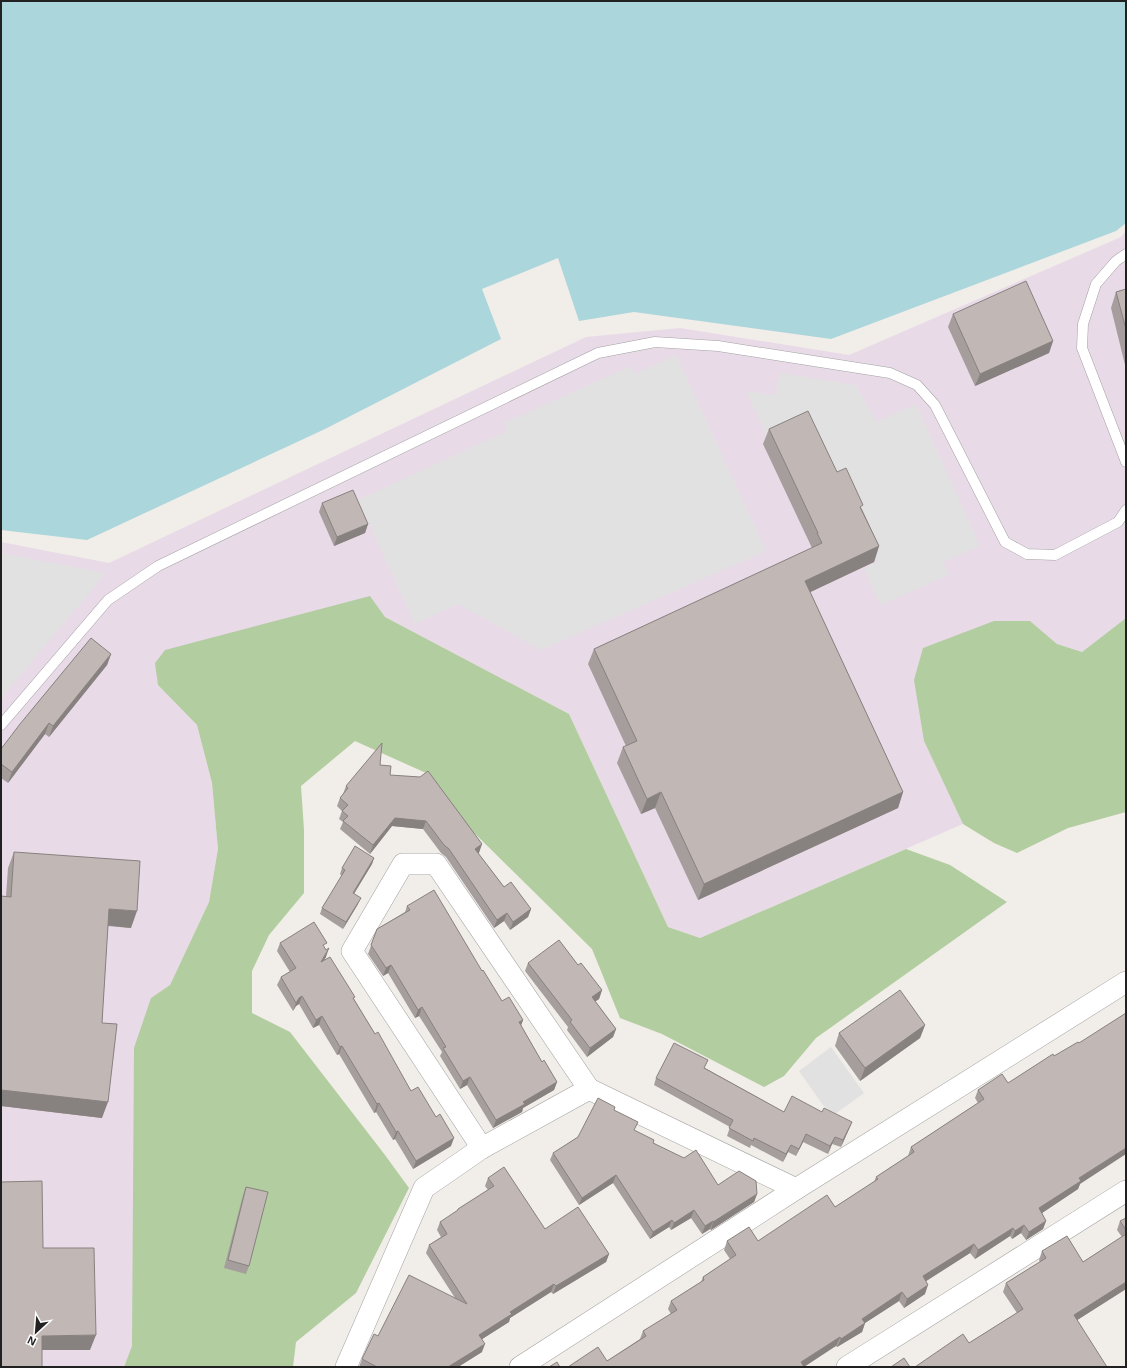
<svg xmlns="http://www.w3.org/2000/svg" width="1127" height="1368" font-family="Helvetica,sans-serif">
	<rect width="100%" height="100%" fill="#f1ede8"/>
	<!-- industrial -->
	<path fill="#e9dae8" d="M1126,231V618L1082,652L1057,644L1030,621L924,741L963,824L700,938L668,927L569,714L385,617L370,597L158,685L197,725L212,783L218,849L209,902L170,985L151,998L132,1346L124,1367H1V542L109,563L586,337L680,328L849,355L1121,237Z"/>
	<!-- forest -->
	<g fill="#b2cd9f">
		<path d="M370,596L385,617L569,714L668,927L700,938L906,849L950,865L1007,902L816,1038L784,1076L764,1087L662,1034L620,1018L592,949L451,810L426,773L355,741L301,786L304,830V893L269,935L252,971V1013L290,1032L385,1155L409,1188L356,1293L296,1342L293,1367H124L132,1346L134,1048L151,998L170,985L209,902L218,849L212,783L197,725L158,685L155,663L165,650Z"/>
		<path d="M1126,618V812L1068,828L1017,853L994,843L963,824L924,741L914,680L923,648L994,621H1030L1057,644L1082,652Z"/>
	</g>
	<!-- parking -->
	<g fill="#e1e1e1">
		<path d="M676,355L766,551L541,650L458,604L415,624L358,500L507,431L504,423L631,366L635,374Z"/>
		<path d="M780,373L856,385L876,422L916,404L980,546L943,562L949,575L880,605L864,569L878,562L840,478L768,439L746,391L775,395Z"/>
		<path d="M1,553L106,573L1,698Z"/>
		<path d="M831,1047L864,1093L835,1114L823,1105L799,1071Z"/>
	</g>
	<!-- water -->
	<path fill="#abd6db" d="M1,1H1126V223L1116,231L831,339L634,312L579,321L558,258L482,289L501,339L325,429L87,540L1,530Z"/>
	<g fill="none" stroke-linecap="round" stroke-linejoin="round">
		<defs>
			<g id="lane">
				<path d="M1126,254L1116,261L1096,284L1083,324L1082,348L1126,462"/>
				<path d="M1,725L108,600L158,566L598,353L655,342L718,346L890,373L917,385L935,405L1005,542L1027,554L1055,555L1118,522L1126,510"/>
			</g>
			<g id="street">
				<path d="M482,1148L352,951L403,864H436L589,1089"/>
				<path d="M346,1367L424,1188L482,1148L589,1089L796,1189"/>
				<path d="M520,1367L796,1189L1126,982"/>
				<path d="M847,1367L1126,1191"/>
			</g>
		</defs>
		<!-- lane casing -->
		<use href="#lane" stroke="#a2a2a2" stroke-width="11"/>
		<!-- street casing -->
		<use href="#street" stroke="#a2a2a2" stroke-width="22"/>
		<!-- lane -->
		<use href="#lane" stroke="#fff" stroke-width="10"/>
		<!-- street -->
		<use href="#street" stroke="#fff" stroke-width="21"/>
	</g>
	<!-- wall -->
	<g fill="#a69e9c">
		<path d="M1126,289V369L1111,308L1116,292Z"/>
		<path d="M953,314L1053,341L1049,353L975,386L948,327Z"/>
		<path d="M769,429L837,472L862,509L879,546L874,562L810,592L903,792L898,808L698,900L655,808L641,814L617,763L623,747L626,746L588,664L594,649L812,548L763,444Z"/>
		<path d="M322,503L368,524L365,533L334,546L319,512Z"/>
		<path d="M111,654L107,665L49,737L45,734L8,783L1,778V749Z"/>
		<path d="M380,765L390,775L482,844L478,853L504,887L531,909L528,917L510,930L504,921L494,928L446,857L441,853L423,829L392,826L370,854L340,829L343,822L339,819L342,811L337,806L340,798L343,794L346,786Z"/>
		<path d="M14,852L131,928L108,926L102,1023V1118L1,1106V896H6L8,868Z"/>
		<path d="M374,858L372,864L354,894L358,904L343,929L320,914L322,908L342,876L340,874L342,868Z"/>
		<path d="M407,906L482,971L502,1001L523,1020L521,1025L542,1062L557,1082L554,1090L523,1108L522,1112L493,1128L467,1085L460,1089L440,1056L442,1052L419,1016L415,1018L388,973L383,976L368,954L377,929L405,912Z"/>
		<path d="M280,943L325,948L326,957L324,960L354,999L375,1034L411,1091L451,1146L413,1169L395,1139L393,1140L376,1112L374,1113L339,1054L337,1055L319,1025L313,1028L299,1004L296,1006L293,1011L277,985L281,977L290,972L277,951Z"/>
		<path d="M528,963L578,965L602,990L599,999L595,1001L616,1029L613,1037L587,1057L567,1030L568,1027L525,971Z"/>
		<path d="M925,1025L920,1038L860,1081L835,1046L839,1033Z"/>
		<path d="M705,1068L784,1112H822L852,1122L849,1129L841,1147L832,1144L828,1154L803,1142L796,1156L788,1152L783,1162L751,1145L750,1148L727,1136L730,1127L654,1085L656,1078Z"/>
		<path d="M1008,1083L1080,1184L1078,1189L1042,1213L1046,1221L1043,1229L1026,1240L1021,1233L1012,1239L1010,1236L975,1259L970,1253L926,1281L925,1294L904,1308L899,1301L865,1323L862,1332L837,1347L836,1346L607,1361L640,1339L643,1331L671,1314L668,1309L671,1301L701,1282L703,1277L730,1259L724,1250L727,1241H758L835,1207L874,1182L876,1177L908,1156L911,1147L978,1103L975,1098L978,1090Z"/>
		<path d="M614,1110L634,1130L718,1185L757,1194L754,1202L711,1230L710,1229L702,1234L691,1218L671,1230L669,1227L650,1239L613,1183L579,1205L550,1160L553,1153L578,1137Z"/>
		<path d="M488,1178L545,1229L609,1254L606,1262L553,1294L551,1292L510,1318L509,1322L482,1339V1352L458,1367H359L362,1359L378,1336L455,1298L426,1253L429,1245L441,1237L437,1230L440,1222L457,1212L458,1209L488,1190L485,1186Z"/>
		<path d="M246,1187L249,1266L246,1274L224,1268L243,1195Z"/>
		<path d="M1126,1218V1289L1077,1320L969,1343L1017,1313L1003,1292L1006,1283L1040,1262L1039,1260L1042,1251L1083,1262L1122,1237L1117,1230L1120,1221Z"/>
	</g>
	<!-- shaded-wall -->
	<g fill="#87817f">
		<path d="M1053,341L1049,353L975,386L980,374Z"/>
		<path d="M368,524L365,533L334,546L337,537Z"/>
		<path d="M879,546L874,562L800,597L805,581Z"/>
		<path d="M111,654L107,665L49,737L53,726Z"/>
		<path d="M49,723L45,734L8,783L12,772Z"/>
		<path d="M661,792L655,808L641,814L647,799Z"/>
		<path d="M903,792L898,808L698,900L704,884Z"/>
		<path d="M395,818L426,821L423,829L392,826L370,854L373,845Z"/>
		<path d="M482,844L479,853L472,857L475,849Z"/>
		<path d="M374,858L372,864L350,900L353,893Z"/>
		<path d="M361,898L358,904L343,929L346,922Z"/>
		<path d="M109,909L137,911L131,928L103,925Z"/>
		<path d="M531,909L528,917L510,930L513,922Z"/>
		<path d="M507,913L504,921L494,928L497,920Z"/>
		<path d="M329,948L326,957L318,971L321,962Z"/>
		<path d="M391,965L388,973L383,976L386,968Z"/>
		<path d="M602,990L599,999L589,1006L592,997Z"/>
		<path d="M302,996L299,1004L296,1006L293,1011L296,1003L299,998Z"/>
		<path d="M422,1007L419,1016L415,1018L418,1010Z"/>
		<path d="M322,1016L319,1025L313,1028L316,1020Z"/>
		<path d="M523,1020L520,1028L519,1022Z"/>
		<path d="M925,1025L920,1038L860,1081L865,1068Z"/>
		<path d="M616,1029L613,1037L587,1057L590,1048Z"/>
		<path d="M342,1046L339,1054L337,1055L340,1047Z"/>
		<path d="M470,1077L467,1085L460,1089L463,1081Z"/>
		<path d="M557,1082L554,1090L523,1108L522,1112L493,1128L496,1120L523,1102Z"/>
		<path d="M1,1090L108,1102L102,1118L1,1106Z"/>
		<path d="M379,1103L376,1112L374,1113L377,1104Z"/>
		<path d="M852,1122L849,1129L841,1147L843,1140Z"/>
		<path d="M398,1131L395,1139L393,1140L396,1132Z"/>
		<path d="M806,1134L803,1142L796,1156L799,1149Z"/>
		<path d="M835,1137L832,1144L828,1154L830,1146Z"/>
		<path d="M454,1138L451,1146L413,1169L416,1161Z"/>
		<path d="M791,1145L788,1152L783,1162L786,1154Z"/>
		<path d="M1126,1148V1154L1080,1184L1078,1189L1036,1217L1039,1208L1079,1178Z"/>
		<path d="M616,1175L613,1183L579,1205L582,1198Z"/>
		<path d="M757,1194L754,1202L711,1230L713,1222Z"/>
		<path d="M694,1210L691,1218L671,1230L674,1223Z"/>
		<path d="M672,1220L669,1227L650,1239L653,1232Z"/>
		<path d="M713,1221L710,1229L702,1234L705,1226Z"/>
		<path d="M1046,1221L1043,1229L1026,1240L1029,1232Z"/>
		<path d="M1024,1225L1021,1233L1012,1239L1015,1231Z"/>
		<path d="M1013,1228L1010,1236L975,1259L978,1250Z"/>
		<path d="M974,1244L970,1253L920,1285L923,1276Z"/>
		<path d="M609,1254L606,1262L553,1294L556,1286Z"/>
		<path d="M1126,1282V1289L1071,1324L1074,1315Z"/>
		<path d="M554,1284L551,1292L510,1318L509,1322L476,1343L479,1335L510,1312Z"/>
		<path d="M928,1285L925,1294L904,1308L907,1299Z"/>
		<path d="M902,1292L899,1301L865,1323L862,1332L837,1347L841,1339L862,1319Z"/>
		<path d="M96,1335L90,1350H37L42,1336Z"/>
		<path d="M840,1337L836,1346L804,1367L801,1362Z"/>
		<path d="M485,1344L482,1352L458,1367H448Z"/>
	</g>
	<!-- building -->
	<g fill="#c1b8b5" stroke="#87817f">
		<path d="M1026,281L1053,341L980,374L953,314Z"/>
		<path d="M1126,289V329L1116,292Z"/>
		<path d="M808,411L837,472L846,468L863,505L860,507L879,546L805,581L903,792L704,884L661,792L647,799L623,747L637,741L594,649L822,543L817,533H818L769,429Z"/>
		<path d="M353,490L368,524L337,537L322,503Z"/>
		<path d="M91,638L111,654L53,726L49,723L12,772L1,764V749L20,724Z"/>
		<path d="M382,743L380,765L391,766L390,775L420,777L428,771L482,844L475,849L504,887L511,882L531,909L513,922L507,913L497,920L449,849L444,845L426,821L395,818L373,845L343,821L348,816L342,811L348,805L340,798L348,788L346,786Z"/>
		<path d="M355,846L374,858L353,893L361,898L346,922L322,908L345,870L342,868Z"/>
		<path d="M14,852L140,861L137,911L109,909L102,1023L117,1024L108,1102L1,1090V896L11,897Z"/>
		<path d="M434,890L482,971L483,970L502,1001L509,997L523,1020L519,1022L542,1062L544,1060L557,1082L523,1102L525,1104L496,1120L470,1077L463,1081L443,1048L446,1047L422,1007L418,1010L391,965L386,968L371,945L377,929L410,910L407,906Z"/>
		<path d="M314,922L327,943L323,945L326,950L329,948L321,962L330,957L355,997L353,998L375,1034L378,1032L411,1091L418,1087L436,1117L440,1114L454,1138L416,1161L398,1131L396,1132L379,1103L377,1104L342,1046L340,1047L322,1016L316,1020L302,996L299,998L296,1003L281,977L296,968L280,943Z"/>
		<path d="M559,940L578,965L581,963L602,990L592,997L616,1029L590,1048L570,1022L572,1020L528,963Z"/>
		<path d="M900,990L925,1025L865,1068L839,1033Z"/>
		<path d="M1126,1013V1148L1079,1178L1081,1181L1039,1208L1046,1221L1029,1232L1024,1225L1015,1231L1013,1228L978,1250L974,1244L923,1276L928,1285L907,1299L902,1292L862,1319L865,1323L841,1339L840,1337L801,1362L804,1367H568L598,1347L607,1361L646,1336L643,1331L677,1310L671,1301L704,1280L703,1277L736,1255L727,1241L749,1227L758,1241L827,1195L835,1207L878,1179L876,1177L914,1152L911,1147L984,1099L978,1090L1002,1074L1008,1083L1053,1054L1054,1056L1078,1042L1079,1043Z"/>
		<path d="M674,1043L708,1060L704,1068L784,1112L792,1096L822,1112L824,1108L852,1122L843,1140L835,1137L830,1146L806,1134L799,1149L791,1145L786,1154L754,1138L753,1141L729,1128L733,1120L656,1078Z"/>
		<path d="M598,1098L615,1107L614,1110L638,1122L634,1130L654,1140L653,1143L684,1158L696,1150L718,1185L739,1171L756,1181L757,1194L713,1222V1221L705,1226L694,1210L674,1223L672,1220L653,1232L616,1175L582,1198L553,1153L578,1137Z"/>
		<path d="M504,1167L545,1229L578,1207L609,1254L556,1286L554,1284L510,1312L512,1314L479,1335L485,1344L448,1367H377L362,1359L374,1334L378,1336L409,1275L467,1304L429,1245L447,1234L440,1222L458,1210V1209L494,1186L488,1178Z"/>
		<path d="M42,1181L43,1248H94L96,1335L42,1336V1367H1V1182Z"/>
		<path d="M246,1187L268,1192L249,1266L228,1260Z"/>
		<path d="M1126,1218V1230L1120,1221Z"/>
		<path d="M1126,1234V1282L1074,1315L1107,1367H915L963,1334L969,1343L1023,1309L1006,1283L1046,1258L1042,1251L1067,1236L1083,1262Z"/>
		<path d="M904,1358L910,1367H891Z"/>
		<path d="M557,1362L560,1367H549Z"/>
	</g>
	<!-- border -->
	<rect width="1127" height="1368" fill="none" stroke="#212121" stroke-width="4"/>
	<!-- north arrow -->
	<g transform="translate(36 1332) rotate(206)" stroke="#ffffff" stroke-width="3" paint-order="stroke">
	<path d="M0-3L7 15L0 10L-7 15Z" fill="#212121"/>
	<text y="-6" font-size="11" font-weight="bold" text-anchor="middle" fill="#212121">N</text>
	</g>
</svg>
